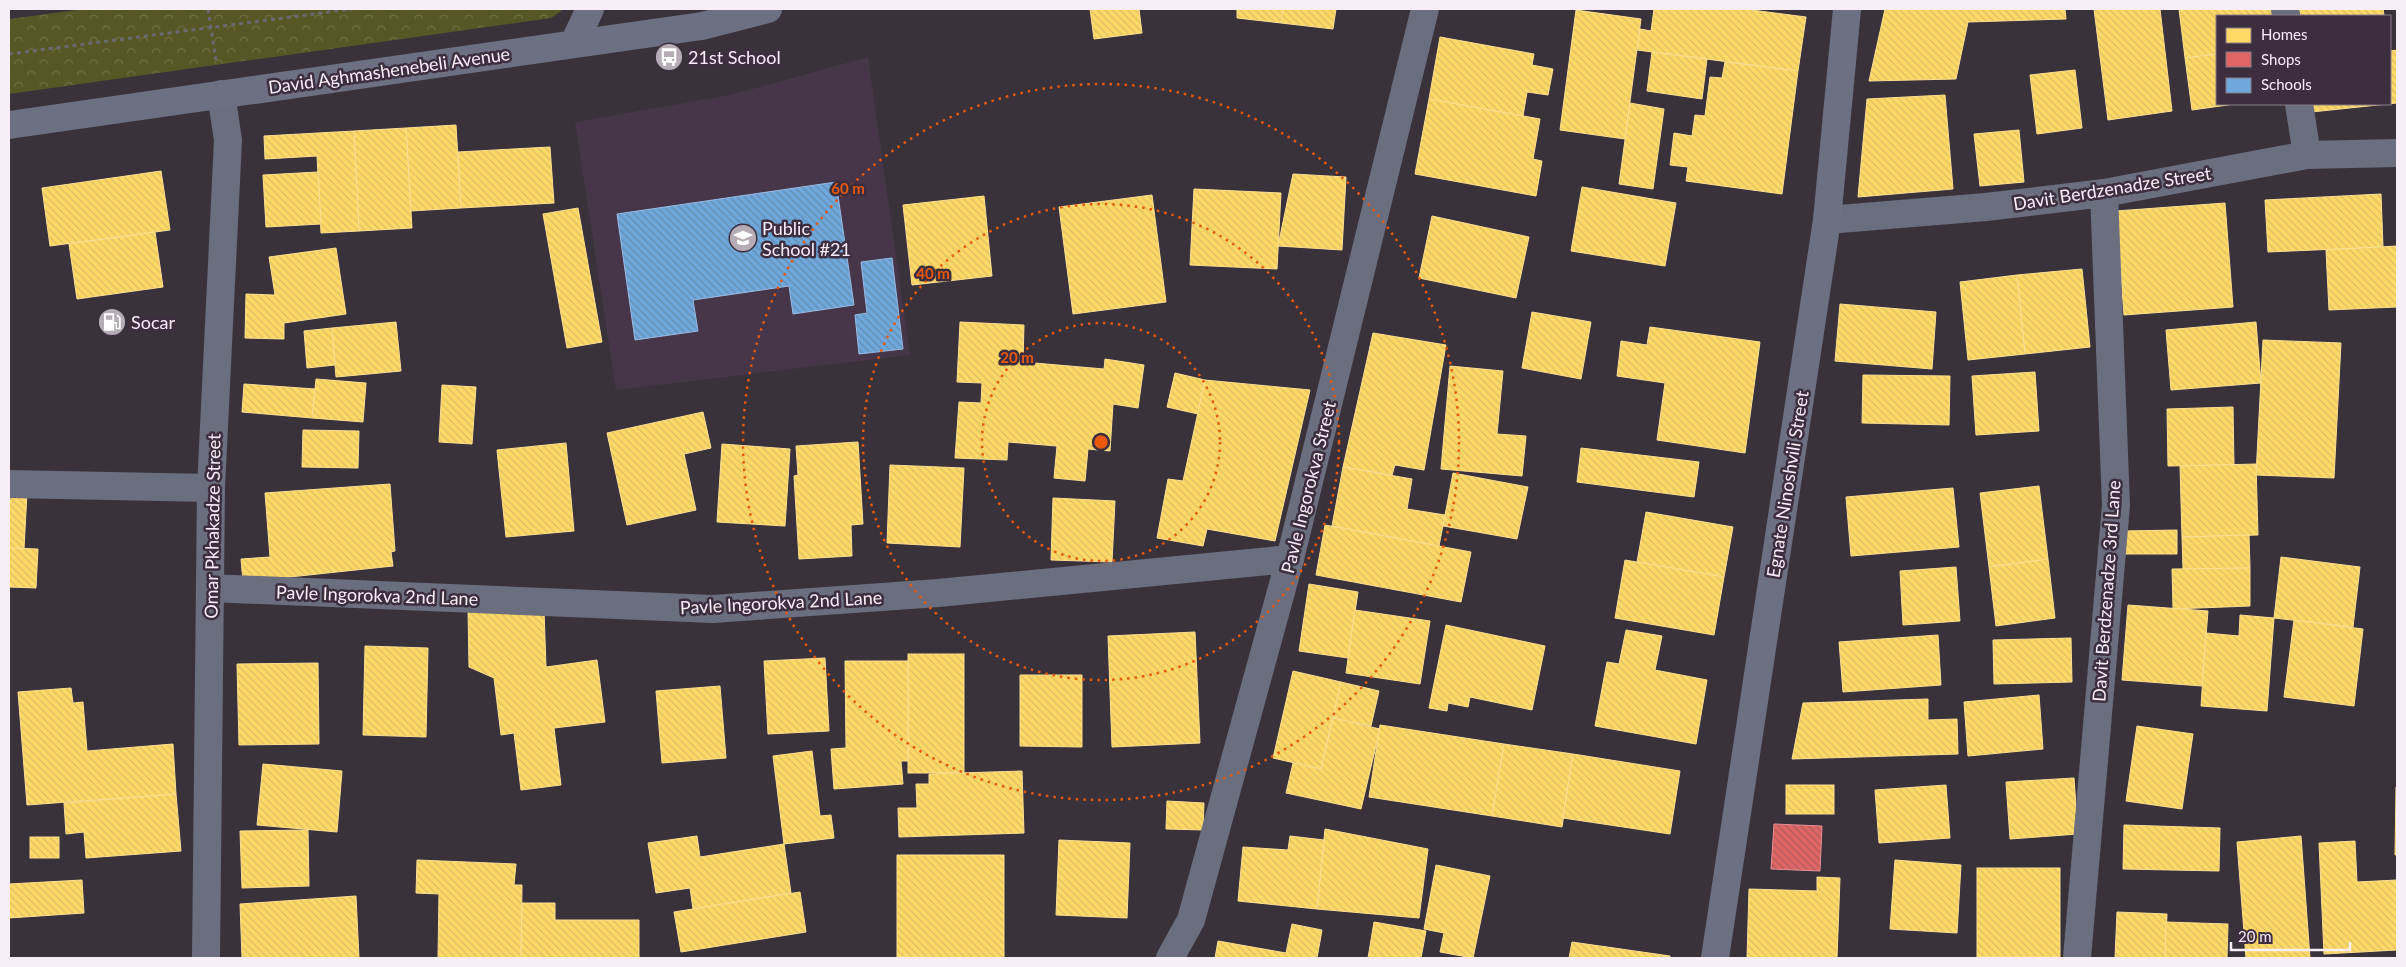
<svg xmlns="http://www.w3.org/2000/svg" width="2406" height="967" font-family="Lato,sans-serif">
	<defs>
		<pattern id="forest-crowns" width="20" height="18" patternUnits="userSpaceOnUse" patternTransform="scale(1.25)"><rect width="20" height="18" fill="#575725"/><path d="M2 6a3 3 0 1 1 6 0M12 15a3 3 0 1 1 6 0" fill="none" stroke="#706f45"/></pattern>
		<pattern id="homes-back-hatch" width="6" height="6" patternUnits="userSpaceOnUse" patternTransform="scale(1.25)"><rect width="6" height="6" fill="#ffd966"/><path d="M-1 5l2 2M0 0l6 6M5-1l2 2" fill="none" stroke="#dbbc61"/></pattern>
		<pattern id="shops-back-hatch" width="6" height="6" patternUnits="userSpaceOnUse" patternTransform="scale(1.25)"><rect width="6" height="6" fill="#e06666"/><path d="M-1 5l2 2M0 0l6 6M5-1l2 2" fill="none" stroke="#ac5b5d"/></pattern>
		<pattern id="schools-back-hatch" width="6" height="6" patternUnits="userSpaceOnUse" patternTransform="scale(1.25)"><rect width="6" height="6" fill="#6fa8dc"/><path d="M-1 5l2 2M0 0l6 6M5-1l2 2" fill="none" stroke="#648bb0"/></pattern>
	</defs>
	<rect width="100%" height="100%" fill="#39323a"/>
	<!-- built -->
	<path fill="#473549" d="M868,57L910,355L616,390L575,122L730,95Z"/>
	<!-- forest -->
	<path fill="url(#forest-crowns)" d="M84,9H564L551,18L9,94V19Z"/>
	<!-- homes -->
	<g fill="url(#homes-back-hatch)" stroke="#fddf92">
		<path d="M1090,9H1139L1142,33L1094,39Z"/>
		<path d="M1237,9H1283L1281,23L1237,18Z"/>
		<path d="M1283,9H1336L1333,29L1281,23Z"/>
		<path d="M1654,9H1744L1806,17L1798,71L1637,50L1640,29L1651,31Z"/>
		<path d="M1885,9H2065L2066,19L1968,22L1956,79L1869,81Z"/>
		<path d="M2094,9H2160L2172,111L2108,120Z"/>
		<path d="M2179,9H2271L2272,16H2217V54L2185,58Z"/>
		<path d="M2299,9H2383L2384,15L2301,16Z"/>
		<path d="M1576,10L1641,19L1625,139L1560,130Z"/>
		<path d="M1440,37L1534,54L1532,65L1553,69L1548,95L1527,92L1523,116L1429,99Z"/>
		<path d="M2397,50V103L2302,113L2301,104H2390V51Z"/>
		<path d="M1652,52L1707,59L1702,99L1647,91Z"/>
		<path d="M2217,54V104H2235L2192,110L2185,58Z"/>
		<path d="M1725,62L1798,71L1782,194L1686,181L1688,167L1670,165L1674,133L1692,136L1695,115L1705,116L1710,77L1722,78Z"/>
		<path d="M2075,70L2082,128L2037,134L2030,75Z"/>
		<path d="M1945,95L1953,189L1858,197L1867,99Z"/>
		<path d="M1429,99L1540,119L1533,159L1542,161L1536,196L1415,174Z"/>
		<path d="M1630,103L1664,109L1653,189L1619,184Z"/>
		<path d="M456,125L461,208L411,211L406,128Z"/>
		<path d="M406,128L412,228L359,231L354,131Z"/>
		<path d="M2019,130L2024,182L1980,186L1974,134Z"/>
		<path d="M354,131L359,231L321,233L317,156L265,159L264,136Z"/>
		<path d="M550,147L554,203L461,208L458,152Z"/>
		<path d="M161,171L170,230L50,246L42,188Z"/>
		<path d="M318,172L321,224L266,227L263,175Z"/>
		<path d="M1293,174L1346,177L1342,250L1278,246Z"/>
		<path d="M1582,187L1676,203L1665,266L1571,251Z"/>
		<path d="M1194,189L1281,193L1277,269L1190,265Z"/>
		<path d="M2381,194L2383,247L2268,252L2265,200Z"/>
		<path d="M1152,195L1166,302L1073,314L1059,207Z"/>
		<path d="M984,196L992,276L912,285L903,205Z"/>
		<path d="M2225,203L2233,307L2124,315L2116,211Z"/>
		<path d="M578,208L602,342L567,348L543,214Z"/>
		<path d="M1432,216L1529,237L1516,298L1419,278Z"/>
		<path d="M155,232L163,287L77,299L69,244Z"/>
		<path d="M2397,246V307L2329,310L2326,250Z"/>
		<path d="M336,248L346,314L284,323V339L245,338L246,294L275,295L269,257Z"/>
		<path d="M2082,269L2090,347L2025,354L2017,275Z"/>
		<path d="M2017,275L2025,354L1968,360L1960,282Z"/>
		<path d="M1840,304L1936,312L1932,369L1835,361Z"/>
		<path d="M1532,312L1591,322L1581,379L1522,368Z"/>
		<path d="M396,322L401,371L336,377L332,328Z"/>
		<path d="M960,322L1024,325L1023,362L1104,369L1105,359L1144,365L1138,408L1113,404L1110,451L1088,449L1085,481L1054,478L1057,446L1008,442L1007,460L955,458L959,402L981,403L982,383L957,382Z"/>
		<path d="M2256,322L2261,383L2171,390L2166,330Z"/>
		<path d="M1650,327L1760,342L1745,453L1657,440L1665,383L1617,376L1621,341L1647,345Z"/>
		<path d="M332,328L335,365L307,368L304,331Z"/>
		<path d="M1373,333L1446,345L1424,470L1395,465L1392,475L1343,467Z"/>
		<path d="M2263,340L2341,343L2334,478L2256,475Z"/>
		<path d="M1450,366L1503,371L1497,434L1526,436L1522,476L1441,469Z"/>
		<path d="M2035,372L2039,431L1976,435L1972,376Z"/>
		<path d="M1175,373L1205,380L1198,414L1167,407Z"/>
		<path d="M1863,375L1950,376L1949,425L1862,423Z"/>
		<path d="M316,379L366,383L363,422L312,418Z"/>
		<path d="M1205,380L1310,390L1275,541L1207,529L1203,546L1157,538L1168,479L1183,481Z"/>
		<path d="M244,384L315,389L312,418L242,412Z"/>
		<path d="M442,385L476,387L472,444L439,442Z"/>
		<path d="M2233,407L2234,465L2168,466L2167,409Z"/>
		<path d="M703,412L711,448L684,454L696,510L627,525L607,433Z"/>
		<path d="M303,430L359,431L358,468L302,467Z"/>
		<path d="M858,442L863,524L851,525L852,556L799,559L794,476L798,475L796,446Z"/>
		<path d="M566,443L574,531L506,537L497,450Z"/>
		<path d="M722,444L790,449L785,526L717,522Z"/>
		<path d="M1581,448L1699,462L1694,497L1577,482Z"/>
		<path d="M2256,464L2258,535L2182,537L2180,466Z"/>
		<path d="M890,465L964,468L960,547L887,543Z"/>
		<path d="M1343,467L1412,479L1407,509L1445,515L1439,546L1332,526Z"/>
		<path d="M1453,473L1528,487L1517,539L1443,526Z"/>
		<path d="M390,484L395,551L391,552L393,566L243,582L241,559L270,557L265,493Z"/>
		<path d="M2039,486L2048,559L1989,567L1980,493Z"/>
		<path d="M1953,488L1959,547L1851,556L1846,497Z"/>
		<path d="M9,492L27,493L24,549L9,548Z"/>
		<path d="M1053,498L1115,501L1112,562L1051,560Z"/>
		<path d="M1646,512L1733,527L1724,577L1637,562Z"/>
		<path d="M1325,525L1471,552L1461,602L1316,575Z"/>
		<path d="M2177,530V554H2124V531Z"/>
		<path d="M2249,535L2250,568L2183,569L2182,537Z"/>
		<path d="M9,548L38,549L36,588L9,587Z"/>
		<path d="M2281,557L2360,567L2353,627L2274,618Z"/>
		<path d="M2048,559L2055,618L1996,626L1989,567Z"/>
		<path d="M1625,560L1724,577L1714,635L1615,618Z"/>
		<path d="M1956,567L1960,621L1903,625L1900,571Z"/>
		<path d="M2250,568V606L2173,609L2172,569Z"/>
		<path d="M1309,584L1358,592L1348,658L1299,651Z"/>
		<path d="M2128,605L2208,611L2202,686L2122,680Z"/>
		<path d="M468,610H544L546,667L597,660L605,722L554,728L561,785L521,790L514,733L501,735L494,678L469,667Z"/>
		<path d="M1355,610L1430,621L1420,684L1346,673Z"/>
		<path d="M2240,615L2274,618L2267,711L2201,706L2206,633L2239,636Z"/>
		<path d="M2294,620L2363,629L2354,706L2284,697Z"/>
		<path d="M1446,625L1545,646L1532,710L1470,697L1468,707L1448,703L1447,711L1429,708Z"/>
		<path d="M1626,630L1662,636L1655,670L1707,680L1696,744L1595,726L1607,662L1619,664Z"/>
		<path d="M1195,632L1200,743L1112,747L1108,636Z"/>
		<path d="M1938,635L1941,685L1843,692L1839,642Z"/>
		<path d="M2071,638L2072,682L1994,684L1993,640Z"/>
		<path d="M365,646L428,648L426,737L363,735Z"/>
		<rect x="908" y="654" width="56" height="119"/>
		<path d="M825,658L829,731L768,734L764,661Z"/>
		<path d="M845,661H908V761H901L903,784L834,789L831,749L846,748Z"/>
		<path d="M318,663L319,744L239,745L237,664Z"/>
		<path d="M1293,671L1341,682L1321,769L1273,758Z"/>
		<path d="M1020,675H1082V747L1020,746Z"/>
		<path d="M1341,682L1379,691L1371,726L1333,718Z"/>
		<path d="M720,686L726,758L662,763L656,691Z"/>
		<path d="M71,688L73,703L83,702L87,751L173,744L176,794L27,805L18,692Z"/>
		<path d="M2039,695L2043,749L1968,756L1964,702Z"/>
		<path d="M1928,699V720L1957,719L1958,754L1792,759L1803,703Z"/>
		<path d="M1333,718L1380,729L1361,809L1286,793L1293,763L1321,769Z"/>
		<path d="M1380,725L1504,744L1492,816L1369,797Z"/>
		<path d="M2137,726L2193,734L2182,809L2126,801Z"/>
		<path d="M1504,744L1573,754L1562,827L1492,816Z"/>
		<path d="M812,751L820,816L831,815L834,838L784,844L773,756Z"/>
		<path d="M1573,754L1680,771L1670,834L1563,818Z"/>
		<path d="M263,764L342,771L337,832L257,825Z"/>
		<path d="M1022,771L1024,833L899,837L898,808H917L916,784H929V774Z"/>
		<path d="M2074,778L2078,834L2010,839L2006,782Z"/>
		<rect x="1786" y="785" width="48" height="29"/>
		<path d="M1946,785L1950,838L1879,843L1875,790Z"/>
		<path d="M2396,787H2397V855H2395Z"/>
		<path d="M176,794L181,851L86,858L84,832L66,834L64,803Z"/>
		<path d="M1167,801L1204,803L1203,830L1166,829Z"/>
		<path d="M2124,825L2220,828L2219,871L2123,869Z"/>
		<path d="M1325,829L1428,849L1419,918L1317,909Z"/>
		<path d="M308,830L309,886L242,888L240,831Z"/>
		<path d="M697,836L700,857L784,844L791,893L693,909L690,888L656,893L648,843Z"/>
		<path d="M1290,836L1324,840L1317,909L1238,901L1243,847L1288,850Z"/>
		<path d="M2301,836L2310,958H2246L2237,842Z"/>
		<rect x="30" y="837" width="29" height="21"/>
		<path d="M1059,840L1130,843L1127,918L1056,915Z"/>
		<path d="M2355,841L2357,882L2397,880V950L2324,954L2319,843Z"/>
		<path d="M897,855H1004V958L897,957Z"/>
		<path d="M417,860L516,864L514,885H522L521,958H438L439,894L416,893Z"/>
		<path d="M1895,860L1961,865L1957,933L1890,929Z"/>
		<path d="M1436,865L1490,876L1473,958L1440,952L1444,933L1424,929Z"/>
		<rect x="1977" y="868" width="83" height="89"/>
		<path d="M1817,877L1840,878L1837,958H1747L1749,889L1817,891Z"/>
		<path d="M82,880L84,913L9,918V884Z"/>
		<path d="M800,892L806,932L681,952L674,912Z"/>
		<path d="M356,896L359,958H242L240,904Z"/>
		<path d="M522,903H555V920H639V958H521Z"/>
		<path d="M2117,912L2167,914L2165,958H2115Z"/>
		<path d="M1374,922L1426,931L1421,958H1368Z"/>
		<path d="M2166,922L2228,924L2227,958H2165Z"/>
		<path d="M1292,924L1322,930L1317,958H1215L1218,941L1286,953Z"/>
		<path d="M1572,942L1670,956V958H1569Z"/>
	</g>
	<!-- shops -->
	<path fill="url(#shops-back-hatch)" stroke="#e78f92" d="M1774,824L1822,826L1820,871L1771,869Z"/>
	<!-- schools -->
	<g fill="url(#schools-back-hatch)" stroke="#98bde5">
		<path d="M836,182L854,305L793,314L789,286L693,300L698,331L635,340L617,214Z"/>
		<path d="M892,258L903,349L859,354L855,315L867,313L861,262Z"/>
	</g>
	<g fill="none" stroke-linecap="round" stroke-linejoin="round">
		<!-- path -->
		<g stroke="#696974" stroke-width="3" stroke-dasharray="4 4" stroke-linecap="butt">
			<path d="M208,9L216,60"/>
			<path d="M9,54L352,9"/>
		</g>
		<!-- street -->
		<g stroke="#6a6e7f" stroke-width="28">
			<path d="M2285,9L2286,16"/>
			<path d="M2299,104L2307,155"/>
			<path d="M1827,220L1986,207L2104,193L2307,155L2397,153"/>
			<path d="M9,484L211,488"/>
			<path d="M210,588L713,609L938,593L1290,559"/>
			<path d="M206,958L211,488L228,140L221,94"/>
			<path d="M1170,958L1191,920L1290,559L1425,9"/>
			<path d="M2077,958L2116,505L2104,193"/>
		</g>
		<!-- secondary -->
		<g stroke="#6d7083" stroke-width="28">
			<path d="M574,43L590,9"/>
			<path d="M9,125L702,26L768,9"/>
			<path d="M1715,958L1827,220L1847,9"/>
		</g>
	</g>
	<!-- distance rings -->
	<g fill="none" stroke="#e8590c" stroke-width="2.5" stroke-dasharray="2.5 5">
		<circle cx="1101" cy="442" r="119"/>
		<circle cx="1101" cy="442" r="238"/>
		<circle cx="1101" cy="442" r="358"/>
	</g>
	<!-- icons -->
	<defs>
		<symbol id="bus-disc" viewBox="-11 -11 22 22"><circle r="9.5" fill="#b5acb6" stroke="#3c2e3e"/><path d="M-5-6H5V4H4V6H2V4H-2V6H-4V4H-5ZM-3.5-4V0h7V-4ZM-3.5 1.2v1.5H-2V1.2ZM2 1.2v1.5H3.5V1.2Z" fill="#fff"/></symbol>
		<symbol id="school-disc" viewBox="-11 -11 22 22"><circle r="9.5" fill="#b5acb6" stroke="#3c2e3e"/><path d="M0-5L7-2L0 1L-7-2ZM-4 1L0 2.5L4 1V4Q0 6-4 4Z" fill="#fff"/></symbol>
		<symbol id="fuel-disc" viewBox="-11 -11 22 22"><circle r="9.5" fill="#b5acb6" stroke="#3c2e3e"/><path d="M-5.5-6h7V0h2V4h1.3V-2.5L3-4.5l.8-.8L6-3V5H2.5V1h-1V6h-7ZM-4.2-4.7v3.2H.2V-4.7Z" fill="#fff"/></symbol>
	</defs>
	<g fill-rule="evenodd">
		<use href="#bus-disc" x="653" y="41" width="32" height="32"/>
		<use href="#school-disc" x="727" y="222" width="32" height="32"/>
		<use href="#fuel-disc" x="96" y="306" width="32" height="32"/>
	</g>
	<g text-anchor="middle" dominant-baseline="central" stroke-width="5" stroke-linejoin="round" paint-order="stroke">
		<!-- poi labels -->
		<g font-size="18" fill="#f8eef9" stroke="#3c2e3e" text-anchor="start">
			<text x="688" y="57">21st School</text>
			<text x="762" y="228">Public<tspan x="762" dy="21">School #21</tspan></text>
			<text x="131" y="322">Socar</text>
		</g>
		<!-- street labels -->
		<g font-size="18" fill="#f8eef9" stroke="#3c2e3e">
			<text transform="translate(389 70) rotate(-8)">David Aghmashenebeli Avenue</text>
			<text transform="translate(2112 188) rotate(-9)">Davit Berdzenadze Street</text>
			<text transform="translate(1787 484) rotate(-81)">Egnate Ninoshvili Street</text>
			<text transform="translate(1308 487) rotate(-76)">Pavle Ingorokva Street</text>
			<text transform="translate(212 526) rotate(-89)">Omar Pkhakadze Street</text>
			<text transform="translate(2106 591) rotate(-86)">Davit Berdzenadze 3rd Lane</text>
			<text transform="translate(377 595) rotate(2)">Pavle Ingorokva 2nd Lane</text>
			<text transform="translate(781 602) rotate(-3)">Pavle Ingorokva 2nd Lane</text>
		</g>
	</g>
	<circle cx="1101" cy="442" r="8" fill="#e8590c" stroke="#3c2e3e" stroke-width="2.5"/>
	<g font-size="15" text-anchor="middle" font-weight="bold" fill="#e8590c" stroke="#3c2e3e" stroke-width="5" stroke-linejoin="round" paint-order="stroke">
		<text x="848" y="194">60 m</text>
		<text x="933" y="279">40 m</text>
		<text x="1017" y="363">20 m</text>
	</g>
	<!-- border -->
	<rect width="2406" height="967" fill="none" stroke="#f8eef9" stroke-width="20"/>
	<!-- legend -->
	<rect x="2216" y="15" width="175" height="90" fill="#3c2e3e" stroke="#877b89"/>
	<rect x="2226" y="28" width="25" height="15" fill="#ffd966" stroke="#877b89"/>
	<text x="2261" y="40" font-size="15" fill="#f8eef9">Homes</text>
	<rect x="2226" y="52" width="25" height="15" fill="#e06666" stroke="#877b89"/>
	<text x="2261" y="65" font-size="15" fill="#f8eef9">Shops</text>
	<rect x="2226" y="78" width="25" height="15" fill="#6fa8dc" stroke="#877b89"/>
	<text x="2261" y="90" font-size="15" fill="#f8eef9">Schools</text>
	<!-- scale -->
	<path d="M2231 942v8h119v-8" fill="none" stroke="#f8eef9" stroke-width="2.5"/>
	<text x="2238" y="942" font-size="15" fill="#f8eef9" stroke="#3c2e3e" stroke-width="4" paint-order="stroke">20 m</text>
</svg>
